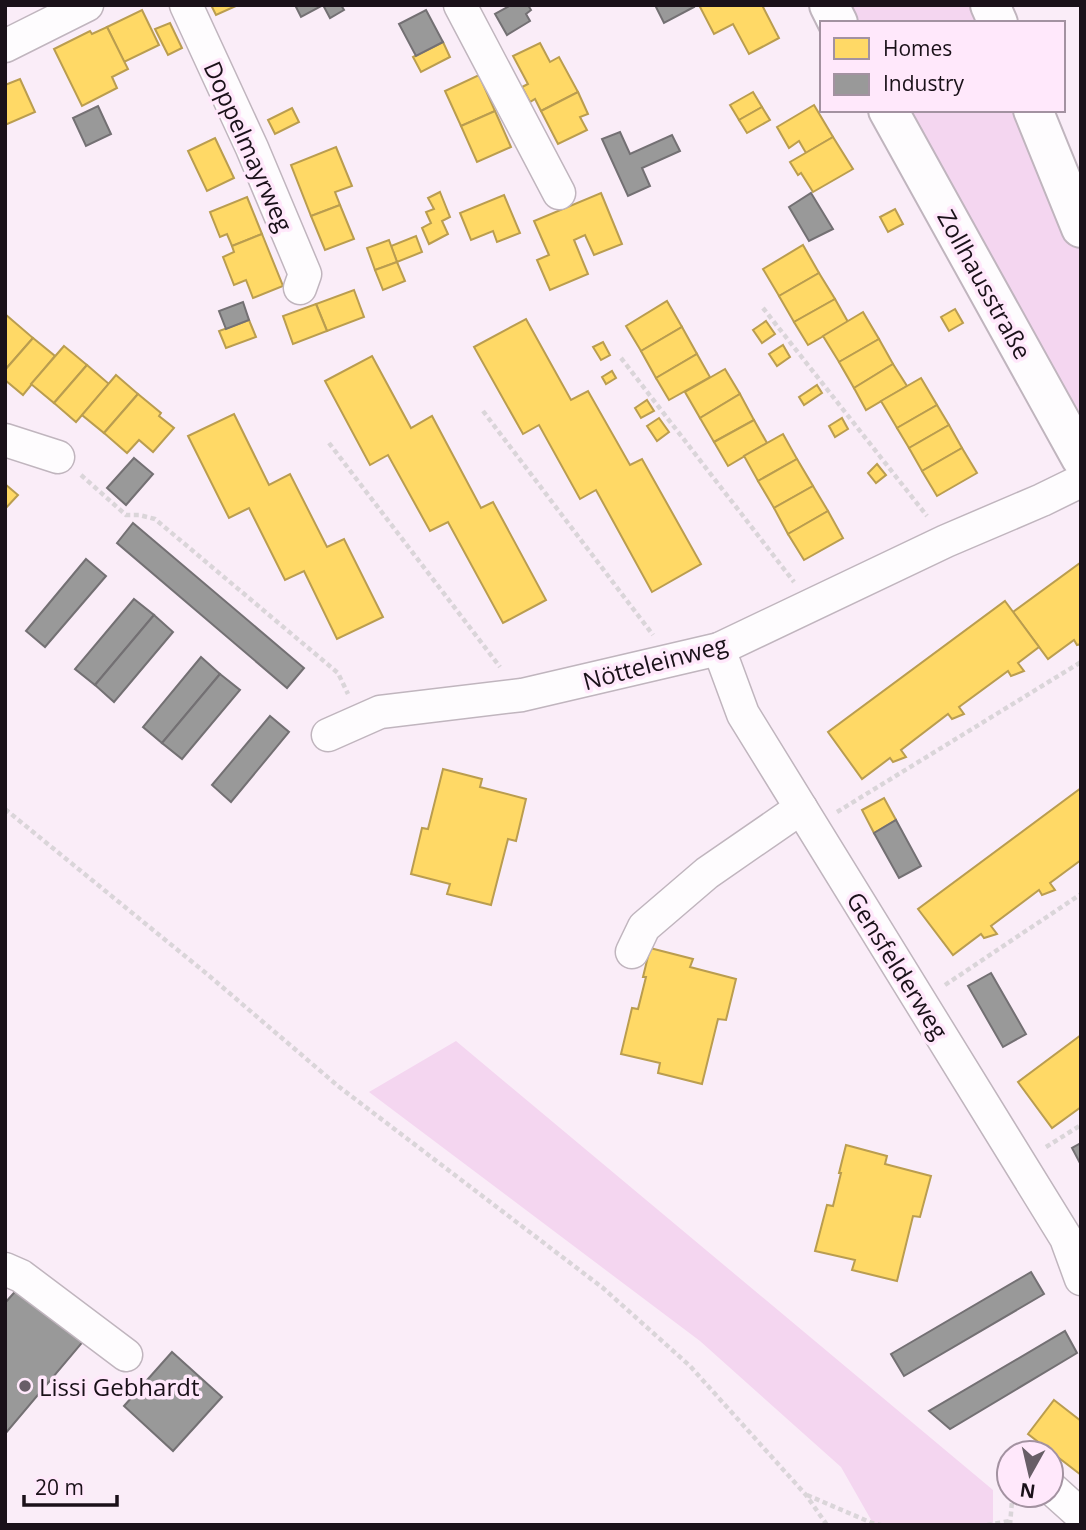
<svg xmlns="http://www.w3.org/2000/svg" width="1086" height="1530" font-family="'Open Sans',sans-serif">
	<rect width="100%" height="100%" fill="#faedf8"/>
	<!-- green -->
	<g fill="#f4d6f0">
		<path d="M844,5H987L994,23H854Z"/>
		<path d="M904,110H1030L1081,235V431Z"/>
		<path d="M456,1041L993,1490V1525H874L841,1467L700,1341L369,1092Z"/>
	</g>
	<!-- homes -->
	<g fill="#ffd966" stroke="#ba9d4f" stroke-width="2">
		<path d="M211,5H238L216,15Z"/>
		<path d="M699,5H762L779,38L749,54L733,24L714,34Z"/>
		<path d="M142,10L159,45L124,62L107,27Z"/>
		<path d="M170,23L182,48L168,55L155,29Z"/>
		<path d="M107,27L128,69L112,77L117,88L82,106L54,49L90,31L92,34Z"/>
		<path d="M443,42L450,57L421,72L413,57Z"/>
		<path d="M540,43L550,62L559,57L578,92L541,111L535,99L530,102L522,87L528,84L513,56Z"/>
		<path d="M479,75L495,111L461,126L445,91Z"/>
		<path d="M20,79L35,112L5,125V85Z"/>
		<path d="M578,92L588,114L580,117L587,130L558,144L541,111Z"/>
		<path d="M753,92L762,107L739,120L730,105Z"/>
		<path d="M814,105L833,137L806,153L799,141L789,148L777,127Z"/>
		<path d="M762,107L770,120L747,133L739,120Z"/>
		<path d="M292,108L299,122L275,134L268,120Z"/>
		<path d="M495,111L511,147L477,162L461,126Z"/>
		<path d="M833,137L853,169L813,192L801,173L798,175L790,162Z"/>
		<path d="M215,138L234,178L207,191L188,151Z"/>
		<path d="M336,147L352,186L335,192L340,205L311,216L291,165Z"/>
		<path d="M440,192L450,217L442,221L448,234L429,244L422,228L431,223L426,212L434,209L428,198Z"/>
		<path d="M601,193L622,244L594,255L585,235L574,240L588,274L550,290L537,260L549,255L534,221Z"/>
		<path d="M504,195L520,233L497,242L493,231L471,240L460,213Z"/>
		<path d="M247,197L262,234L232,246L227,234L220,237L210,212Z"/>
		<path d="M340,205L354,239L325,250L311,216Z"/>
		<path d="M895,209L903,224L888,232L880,217Z"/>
		<path d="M262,234L283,286L253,298L246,280L234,285L223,257L234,252L232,246Z"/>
		<path d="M416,236L422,252L397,262L391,246Z"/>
		<path d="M389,240L397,262L375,270L367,248Z"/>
		<path d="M803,245L819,273L779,296L763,269Z"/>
		<path d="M397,262L405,281L383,290L375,270Z"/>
		<path d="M819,273L835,299L794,322L779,296Z"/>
		<path d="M354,290L364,317L327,331L316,304Z"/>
		<path d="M835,299L848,322L808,345L794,322Z"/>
		<path d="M667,301L682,327L641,351L626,326Z"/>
		<path d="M316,304L327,331L293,344L283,316Z"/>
		<path d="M955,309L963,323L949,331L941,317Z"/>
		<path d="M863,312L879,339L839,362L823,336Z"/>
		<path d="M5,314L33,338L5,370Z"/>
		<path d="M526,319L571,400L588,391L630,465L642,459L701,564L652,592L596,490L580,499L539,425L523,434L474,347Z"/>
		<path d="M249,320L256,337L226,348L219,331Z"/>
		<path d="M766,321L775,334L762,343L753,330Z"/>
		<path d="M682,327L697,354L656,378L641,351Z"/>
		<path d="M33,338L55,356L23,395L5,380V370Z"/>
		<path d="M879,339L893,364L854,388L839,362Z"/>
		<path d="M603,342L610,355L601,360L593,347Z"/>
		<path d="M783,345L790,357L777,366L769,354Z"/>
		<path d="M64,346L87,365L54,403L31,384Z"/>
		<path d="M697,354L710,377L669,400L656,378Z"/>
		<path d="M372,356L411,428L432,416L481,508L493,502L546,600L503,623L448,522L430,531L388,455L370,465L325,381Z"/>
		<path d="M893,364L907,386L866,410L854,388Z"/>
		<path d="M87,365L109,384L76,422L54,403Z"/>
		<path d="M725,369L740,394L700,418L685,392Z"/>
		<path d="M612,371L616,378L606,384L602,377Z"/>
		<path d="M116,375L138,394L104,433L82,415Z"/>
		<path d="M921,378L937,405L897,428L881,401Z"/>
		<path d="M817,385L822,393L804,405L799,397Z"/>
		<path d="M138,394L161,413L159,416L174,428L153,452L139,440L127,453L104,433Z"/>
		<path d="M740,394L754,420L714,442L700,418Z"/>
		<path d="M647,400L654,411L641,418L635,408Z"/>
		<path d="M937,405L949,425L909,448L897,428Z"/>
		<path d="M234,414L269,485L290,474L327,547L344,539L383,617L337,639L304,571L285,580L249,508L229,518L188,436Z"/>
		<path d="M659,418L669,432L657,441L647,426Z"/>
		<path d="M842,418L848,429L835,437L829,426Z"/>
		<path d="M754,420L767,443L728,466L714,442Z"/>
		<path d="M949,425L962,448L922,471L909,448Z"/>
		<path d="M783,434L797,459L758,481L744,456Z"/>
		<path d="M962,448L977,473L937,496L922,471Z"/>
		<path d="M797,459L813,486L774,508L758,481Z"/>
		<path d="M877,464L886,475L876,483L868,473Z"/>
		<path d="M5,484L18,495L5,509Z"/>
		<path d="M813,486L828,511L788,534L774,508Z"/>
		<path d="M828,511L843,538L804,560L788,534Z"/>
		<path d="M1080,563L1081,644L1077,645L1074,640L1048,659L1013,612Z"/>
		<path d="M1005,601L1039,647L1018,663L1024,671L1011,676L1008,671L959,707L964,714L952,719L948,714L901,750L906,757L893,762L890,758L862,779L828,732Z"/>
		<path d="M443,769L482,779L480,787L526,799L516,841L508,839L491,905L447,894L450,884L411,874L422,828L428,829Z"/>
		<path d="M1081,788V860L1050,883L1055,890L1042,895L1039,890L991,926L997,934L984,938L981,934L953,955L918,909Z"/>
		<path d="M884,798L896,820L874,833L862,810Z"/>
		<path d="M650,948L693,959L690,967L736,979L726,1020L718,1019L702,1084L658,1073L660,1063L621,1054L632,1008L638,1009L646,977H643Z"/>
		<path d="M1081,1035V1107L1052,1128L1018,1082Z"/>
		<path d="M846,1145L887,1156L885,1164L931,1176L920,1217L913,1216L897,1281L852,1270L855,1260L815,1251L827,1205L833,1206L841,1173H839Z"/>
		<path d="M1054,1400L1081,1421V1475L1028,1434Z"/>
	</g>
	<!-- industry -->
	<g fill="#999" stroke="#737073" stroke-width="2">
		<path d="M295,5H341L344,10L330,18L323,5L301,17Z"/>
		<path d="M511,5H528L531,10L526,14L530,21L507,35L495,14Z"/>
		<path d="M655,5H693L694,7L664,23Z"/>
		<path d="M426,10L443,42L416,56L399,24Z"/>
		<path d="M98,106L111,134L86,146L73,118Z"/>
		<path d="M620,132L630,154L672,135L680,151L642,168L650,186L628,196L602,139Z"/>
		<path d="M811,193L833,229L809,241L789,207Z"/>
		<path d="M243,302L249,320L226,329L219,311Z"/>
		<path d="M134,458L153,474L126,505L107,488Z"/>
		<path d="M133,523L304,668L287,688L117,543Z"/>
		<path d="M86,559L106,576L45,647L26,631Z"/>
		<path d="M134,599L154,615L95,685L75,669Z"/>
		<path d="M154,615L173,632L114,702L95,685Z"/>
		<path d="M201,657L220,674L162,743L143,727Z"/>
		<path d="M220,674L240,690L182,759L162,743Z"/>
		<path d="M270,716L289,732L231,802L212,785Z"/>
		<path d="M896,820L921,866L899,878L874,833Z"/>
		<path d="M991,973L1026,1034L1003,1047L968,986Z"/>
		<path d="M1081,1143V1165L1072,1148Z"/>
		<path d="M1031,1272L1044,1294L904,1376L891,1354Z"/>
		<path d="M21,1285L86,1338L5,1434V1303Z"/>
		<path d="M1065,1331L1077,1353L950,1429L929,1411Z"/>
		<path d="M172,1352L222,1397L173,1451L124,1406Z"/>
	</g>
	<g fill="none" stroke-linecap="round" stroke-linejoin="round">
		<defs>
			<g id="minor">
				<path d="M186,5L252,148L305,274L300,288"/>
				<path d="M460,5L559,193"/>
				<path d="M5,46L87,5"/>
				<path d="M5,440L58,457"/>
				<path d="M719,649L743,714L1066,1238L1081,1279"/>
				<path d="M328,735L380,712L522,695L719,649L946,541L1042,500L1081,481"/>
				<path d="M632,952L644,927L707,873L801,808"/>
				<path d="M5,1269L21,1276L126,1355"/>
				<path d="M1051,1488L1081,1515"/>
			</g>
			<g id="major">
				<path d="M829,5L838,23"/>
				<path d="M990,5L998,23"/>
				<path d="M888,110L1081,458"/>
				<path d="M1033,110L1081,228"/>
			</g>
		</defs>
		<!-- minor casing -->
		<use href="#minor" stroke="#c0b5be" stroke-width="35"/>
		<!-- major casing -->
		<use href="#major" stroke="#c0b5be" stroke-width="42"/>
		<!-- path -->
		<g stroke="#dad5d9" stroke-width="4.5" stroke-dasharray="5 3.5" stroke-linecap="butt">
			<path d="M763,308L927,516"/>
			<path d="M621,358L794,582"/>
			<path d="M483,411L653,635"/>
			<path d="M329,443L500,667"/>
			<path d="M81,475L126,515H139L155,519L338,673L348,694"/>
			<path d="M5,809L207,974L338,1086L603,1288L690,1366L806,1495L827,1525"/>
			<path d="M837,812L1081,662"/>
			<path d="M945,985L1081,894"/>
			<path d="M1046,1147L1081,1125"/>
			<path d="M807,1495L872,1523L881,1525"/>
			<path d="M987,1525L1010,1521"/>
			<path d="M1010,1525L1012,1501L1015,1495"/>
		</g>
		<!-- minor -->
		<use href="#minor" stroke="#fefcfe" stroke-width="32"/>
		<!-- major -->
		<use href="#major" stroke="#fefcfe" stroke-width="38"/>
	</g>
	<!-- markers -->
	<circle fill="#685e67" stroke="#ffe8fb" stroke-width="2.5" cx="25" cy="1386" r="7"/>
	<g text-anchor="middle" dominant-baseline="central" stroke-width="7" stroke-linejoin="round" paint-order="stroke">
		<!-- street labels -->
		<g font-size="24" fill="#1a1119" stroke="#ffe8fb">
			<text transform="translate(249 146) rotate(66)">Doppelmayrweg</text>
			<text transform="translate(985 284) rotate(61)">Zollhausstraße</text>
			<text transform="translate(655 662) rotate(-15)">Nötteleinweg</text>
			<text transform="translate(898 965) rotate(58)">Gensfelderweg</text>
		</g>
		<!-- poi labels -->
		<g font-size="24" fill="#1a1119" stroke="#ffe8fb" text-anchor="start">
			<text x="39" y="1386">Lissi Gebhardt</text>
		</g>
	</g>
	<!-- border -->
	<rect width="1086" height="1530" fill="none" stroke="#1a1119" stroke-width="14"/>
	<!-- legend -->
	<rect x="820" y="21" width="245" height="91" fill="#ffe8fb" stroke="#a392a1" stroke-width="2"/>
	<rect x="834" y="38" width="35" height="21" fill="#ffd966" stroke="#a392a1" stroke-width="2"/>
	<text x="883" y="56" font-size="21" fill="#1a1119">Homes</text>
	<rect x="834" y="74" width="35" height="21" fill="#999999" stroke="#a392a1" stroke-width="2"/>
	<text x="883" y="91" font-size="21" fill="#1a1119">Industry</text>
	<!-- north arrow -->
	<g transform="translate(1030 1474) rotate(188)"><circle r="33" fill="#ffe8fb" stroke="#a392a1" stroke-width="2"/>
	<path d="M0-5L12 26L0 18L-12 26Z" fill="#685e67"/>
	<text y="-10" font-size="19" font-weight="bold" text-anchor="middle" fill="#1a1119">N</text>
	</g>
	<!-- scale -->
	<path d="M24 1495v10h93v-10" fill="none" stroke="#1a1119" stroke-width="3.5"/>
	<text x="35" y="1495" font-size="21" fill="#1a1119" stroke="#ffe8fb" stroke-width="5" paint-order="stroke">20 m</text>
</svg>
